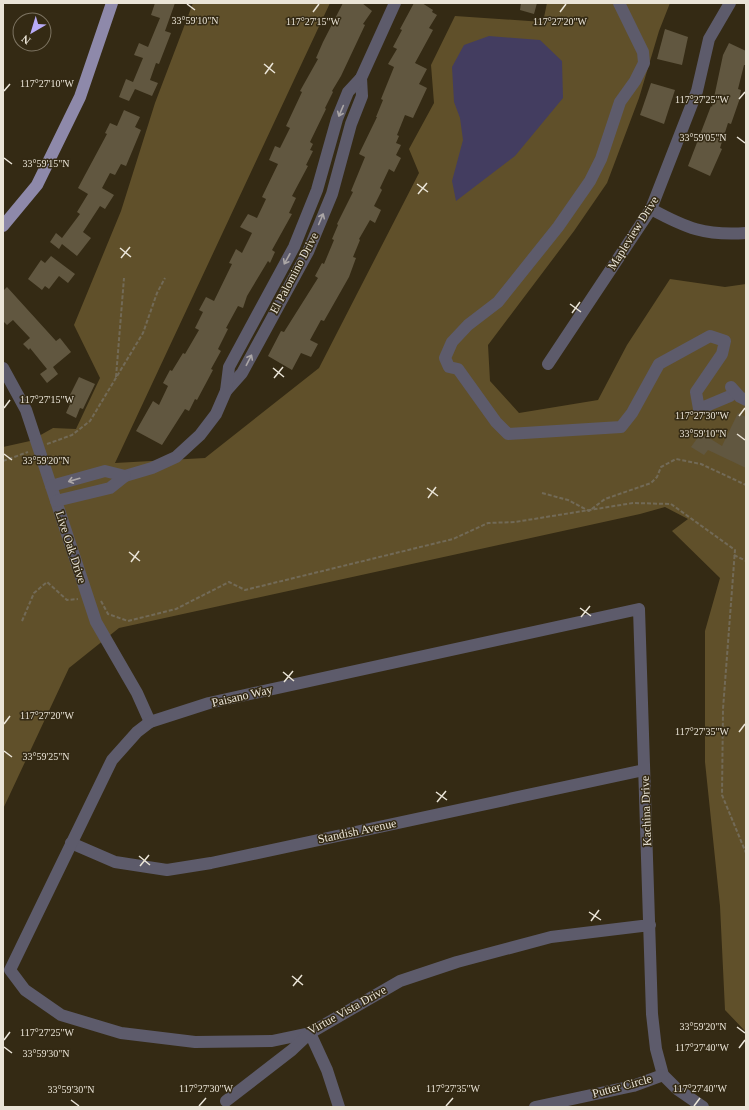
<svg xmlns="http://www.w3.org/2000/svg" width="749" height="1110" font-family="Georgia,serif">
	<rect width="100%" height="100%" fill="#342a14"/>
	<!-- green -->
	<path fill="#60502a" d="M193,3H330L115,463L205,458L319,368L419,173L409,149L434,103L431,65L455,16L543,22L547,3H670L659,31L639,98L607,183L574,231L488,345L490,381L519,413L598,400L627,345L670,279L725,287L746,284V1032L725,1010L720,906L705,762V631L720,578L672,531L688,519L665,507L640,514L119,628L69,668L3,809V447L30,441L53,428L76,429L100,378L74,325L121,211L155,103Z"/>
	<!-- water -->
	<path fill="#433d60" d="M489,36L540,40L562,61L563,98L515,156L456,201L452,181L463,140L460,118L454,102L452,67L464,45Z"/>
	<!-- building -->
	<g fill="#615740">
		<path d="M155,3H175L165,31L171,33L159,64L156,63L150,80L158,83L152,96L135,89L129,101L119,97L126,79L133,82L143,58L134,55L139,43L148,47L160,18L151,15Z"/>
		<path d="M343,3H362L372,11L363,24L365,25L341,76L332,91L333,92L325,108L326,109L310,142L313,144L310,150L313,151L306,165L308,166L292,196L296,198L289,213L292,214L272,250L275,252L270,263L268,261L247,296L243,308L238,306L226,328L228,329L218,349L221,351L211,369L213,370L197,400L195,399L189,411L185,409L162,445L136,431L153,401L159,405L168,386L163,383L170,370L172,371L183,353L185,354L199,330L195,328L203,312L199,310L206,297L214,301L232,264L229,263L236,249L242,253L252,233L240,227L248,214L257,218L266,199L262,197L278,164L269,160L275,146L280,148L290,128L286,126L302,92L300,91L318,59L316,58L323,42Z"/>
		<path d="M414,3H422L433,10L432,12L437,15L429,28L433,30L415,63L427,69L419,84L427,88L413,118L405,115L397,135L399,136L396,143L401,145L396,155L401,158L394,172L389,169L380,188L382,190L374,206L381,210L375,223L370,220L359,239L360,240L353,257L356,258L349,277L324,321L321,320L310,340L318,344L311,357L301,353L292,370L268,356L281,331L284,332L318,278L315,276L322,263L324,264L334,240L332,239L338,225L337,224L353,192L351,191L365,157L359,154L377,117H376L383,100L381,99L394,67L388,64L397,49L393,47L402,30L400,29Z"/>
		<path d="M521,3H537L534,14L520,10Z"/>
		<path d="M665,29L688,37L682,65L657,59Z"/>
		<path d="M729,43L746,51V65H744L738,89L741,90L739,101L731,124L728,123L720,148L722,149L710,176L688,166L711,106L712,107L723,55Z"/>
		<path d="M651,83L675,90L664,124L640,115Z"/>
		<path d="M124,110L140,117L135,127L141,130L126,166L121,164L115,175L110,173L102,188L114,195L105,209L100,206L83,232L91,238L77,256L62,244L59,249L50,242L56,233L62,238L80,214L77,212L88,194L78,188L107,134L105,133L110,123L117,126Z"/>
		<path d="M51,256L75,274L68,283L59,276L49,289L45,286L42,290L28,279L41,260L45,263Z"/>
		<path d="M7,287L56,341L60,338L71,352L53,367L58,374L47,383L40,374L47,369L30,348L29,350L23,344L30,338L13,320L7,325L3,321V291Z"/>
		<path d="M79,377L95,384L83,409L80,408L76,418L66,413L70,404L66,403Z"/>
		<path d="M738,413L746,417V468L708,450L704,455L691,447L701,433L722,446Z"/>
	</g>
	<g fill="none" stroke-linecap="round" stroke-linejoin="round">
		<!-- path -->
		<g stroke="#726a57" stroke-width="2" stroke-dasharray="4 2" stroke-linecap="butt">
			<path d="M116,377L124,278"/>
			<path d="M47,444L72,435L90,421L143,333L157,293L165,278"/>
			<path d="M3,461L28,452"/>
			<path d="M542,493L568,500L589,511L605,499L651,483L657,477L661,467L676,459L701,464L746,485"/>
			<path d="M734,555L746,561"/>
			<path d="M101,601L108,614L128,621L176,609L229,582L245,590L453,539L488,523L515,522L633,503L671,504L735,550L723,709L722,795L746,853"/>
			<path d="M22,621L34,593L47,582L67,600L78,599"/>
		</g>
		<!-- minor -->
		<g stroke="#5d5b6b" stroke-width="12">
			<path d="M619,3L643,52L644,63L635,81L620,102L601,159L590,181L558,227L498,302L468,325L452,342L445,358L449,367L458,369L496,422L508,434L621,427L632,413L659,364L710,336L725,341L722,354L696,392L699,409L730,396"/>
			<path d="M651,209C686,228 705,236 746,233"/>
			<path d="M548,364L651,209L697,91L709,39L730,3"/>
			<path d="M3,368L26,410L96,622L137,693L150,722"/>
			<path d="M731,387L740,397L746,400"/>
			<path d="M226,391L242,373L308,252L332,194L351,124L362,96L361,78"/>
			<path d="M125,476L152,468L176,457L200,435L216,414L226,391L229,367L294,247L317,190L337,119L348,92L361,78L395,3"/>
			<path d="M51,486L105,471L125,476L110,488L56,501"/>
			<path d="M71,843L115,862L167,870L211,863L644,770"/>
			<path d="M650,925L551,937L457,962L400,981L310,1033L272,1041L195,1042L121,1033L61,1015L25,990L10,970L112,760L137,732L150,722L209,703L639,609L652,1014L656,1049L663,1075L677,1089L703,1107"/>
			<path d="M226,1101L292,1050L310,1033L327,1070L339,1107"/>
			<path d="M535,1107L633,1086L663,1075"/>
		</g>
		<!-- major -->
		<path stroke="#8e89aa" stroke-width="12" d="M3,226L37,185L80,97L112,3"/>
	</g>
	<!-- one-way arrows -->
	<defs><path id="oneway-shaft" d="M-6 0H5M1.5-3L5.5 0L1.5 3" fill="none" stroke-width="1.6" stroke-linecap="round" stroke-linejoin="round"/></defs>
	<g stroke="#aba6a6">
		<use href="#oneway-shaft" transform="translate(341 111) rotate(113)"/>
		<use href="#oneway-shaft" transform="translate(321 219) rotate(-67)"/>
		<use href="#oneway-shaft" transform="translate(287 259) rotate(119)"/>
		<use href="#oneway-shaft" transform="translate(249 360) rotate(-63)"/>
		<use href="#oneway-shaft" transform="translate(74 480) rotate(164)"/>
	</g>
	<!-- ticks -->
	<path fill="none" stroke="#eae4d7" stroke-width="1.5" d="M187,4L195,10M313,12L319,4M560,12L566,4M264,64L275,73M265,74L273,63M4,91L10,84M739,99L745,92M737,137L745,143M4,158L12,164M417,184L428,192M418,194L427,183M120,248L131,257M121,258L130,247M570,304L581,312M572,313L580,302M273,368L284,377M274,378L283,367M4,408L10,400M739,416L745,408M737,434L745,440M4,454L12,460M427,488L438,496M428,498L436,487M129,552L140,561M131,562L139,551M580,608L591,616M581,617L590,606M283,672L294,681M284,682L293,671M4,724L10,716M739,732L745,724M4,751L12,757M436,792L447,800M437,802L446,791M139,856L150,865M140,866L149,855M589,912L601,920M591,921L599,910M292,976L303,985M293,986L302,975M737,1027L745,1033M4,1040L10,1032M4,1047L12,1053M739,1048L745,1040M71,1100L79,1106M199,1106L206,1098M446,1106L453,1098M694,1106L700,1098"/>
	<g text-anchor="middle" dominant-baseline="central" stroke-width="3" stroke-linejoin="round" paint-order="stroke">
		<!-- street labels -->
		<g font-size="12" fill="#eae4d7" stroke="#342a14">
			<text transform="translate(633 233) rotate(-58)">Mapleview Drive</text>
			<text transform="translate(294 273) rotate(-62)">El Palomino Drive</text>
			<text transform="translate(71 547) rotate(72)">Live Oak Drive</text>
			<text transform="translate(242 696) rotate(-13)">Paisano Way</text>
			<text transform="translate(646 811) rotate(-92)">Kachina Drive</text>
			<text transform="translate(357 831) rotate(-12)">Standish Avenue</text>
			<text transform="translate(347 1010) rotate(-29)">Virtue Vista Drive</text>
			<text transform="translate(622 1086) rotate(-15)">Putter Circle</text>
		</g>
	</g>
	<g font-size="10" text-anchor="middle" fill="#eae4d7" stroke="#342a14" stroke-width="3" stroke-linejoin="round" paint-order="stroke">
		<text x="195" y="24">33°59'10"N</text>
		<text x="313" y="25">117°27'15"W</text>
		<text x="560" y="25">117°27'20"W</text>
		<text x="47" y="87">117°27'10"W</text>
		<text x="702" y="103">117°27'25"W</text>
		<text x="703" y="141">33°59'05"N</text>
		<text x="46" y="167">33°59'15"N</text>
		<text x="47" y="403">117°27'15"W</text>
		<text x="702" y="419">117°27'30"W</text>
		<text x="703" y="437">33°59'10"N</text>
		<text x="46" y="464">33°59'20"N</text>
		<text x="47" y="719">117°27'20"W</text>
		<text x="702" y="735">117°27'35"W</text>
		<text x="46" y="760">33°59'25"N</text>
		<text x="703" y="1030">33°59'20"N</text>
		<text x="47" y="1036">117°27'25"W</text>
		<text x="702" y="1051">117°27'40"W</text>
		<text x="46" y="1057">33°59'30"N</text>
		<text x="206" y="1092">117°27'30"W</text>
		<text x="453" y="1092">117°27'35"W</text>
		<text x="700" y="1092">117°27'40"W</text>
		<text x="71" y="1093">33°59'30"N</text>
	</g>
	<!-- border -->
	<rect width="749" height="1110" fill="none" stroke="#eae4d7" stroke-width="8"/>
	<!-- north arrow -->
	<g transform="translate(32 32) rotate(218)"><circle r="19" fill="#342a14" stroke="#7d7462"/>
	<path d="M0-3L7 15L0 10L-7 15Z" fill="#b8abf7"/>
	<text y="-6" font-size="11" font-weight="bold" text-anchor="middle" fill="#eae4d7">N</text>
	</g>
</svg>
